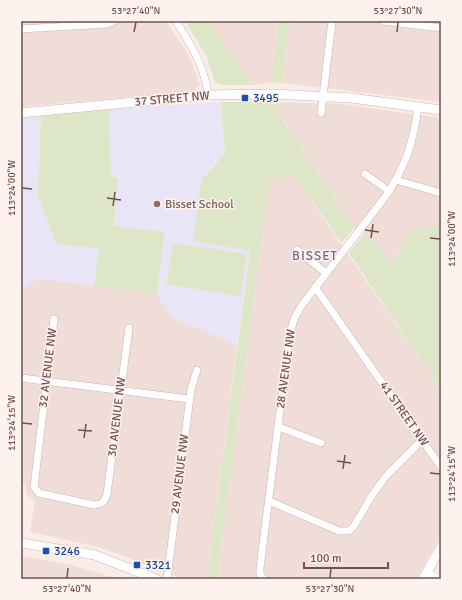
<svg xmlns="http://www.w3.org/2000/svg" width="462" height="600" font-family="Signika,sans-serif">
	<rect width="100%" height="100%" fill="#faede7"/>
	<!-- residential -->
	<g fill="#f1ddd7">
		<path d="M21,21H166L188,54L200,84L194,91L21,107Z"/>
		<path d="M209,21H279L271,82L253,85Z"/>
		<path d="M289,21H441V102L282,83Z"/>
		<path d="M280,102L342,104L441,118V225L421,227L397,254L394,266L366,231L354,227L278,113Z"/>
		<path d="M293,174L441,390V535L416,579H217L269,181Z"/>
		<path d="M38,278L157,294L171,317L237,345L207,579H183L99,547L30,532L35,501L26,494L25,485H21V292Z"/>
		<path d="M21,556L72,565L119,579H21Z"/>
	</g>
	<!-- education -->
	<g fill="#eae4f7">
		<path d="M221,102L225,152L212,166L194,241L250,250L237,345L171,317L157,294L165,232L114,227L118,178H111L109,109Z"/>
		<path d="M41,116L38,195L56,244L99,249L94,286L38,278L21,292V118Z"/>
	</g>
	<!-- green -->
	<g fill="#dde7c7">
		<path d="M185,21H209L253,85H220L215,82L207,57Z"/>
		<path d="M279,21H289L282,83L271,82Z"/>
		<path d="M221,102H280L278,114L354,227L342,243L293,174L269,181L217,579H207L250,251L193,241L201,182L204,175L206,176L225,152Z"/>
		<path d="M109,109L111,178H118L114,226L165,232L157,294L94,286L99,249L56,244L38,195L41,116Z"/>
		<path d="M441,225V390L349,253L366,231L394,265C399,251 406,232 422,227C428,226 435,226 441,225Z"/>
		<path d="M173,243L247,254L240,296L166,284Z"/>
	</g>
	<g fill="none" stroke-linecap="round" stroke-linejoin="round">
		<defs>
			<g id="street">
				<path d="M176,21C191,45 205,67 208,95"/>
				<path d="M383,21L441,28"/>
				<path d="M21,29L107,24L114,21"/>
				<path d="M321,113L332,21"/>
				<path d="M365,174L389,191"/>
				<path d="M396,180L441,193"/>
				<path d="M297,250L326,273"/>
				<path d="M315,287L441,467"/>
				<path d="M54,319L34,487L39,493L94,505C102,504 105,502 107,494L129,328"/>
				<path d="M21,378L189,399"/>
				<path d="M279,427L321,443"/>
				<path d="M269,501L339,531H349L354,526L371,497L386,476L422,440"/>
				<path d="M426,572L440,579"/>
				<path d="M167,579L191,389L197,370"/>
				<path d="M264,579L260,575V568L290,332L295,317L302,305L385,197C405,168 414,141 418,106"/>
			</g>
			<g id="secondary">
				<path d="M21,113L208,95L273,94L351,98L441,110"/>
				<path d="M21,543L95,555L156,579"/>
				<path d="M423,579L441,547"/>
			</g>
		</defs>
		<!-- street casing -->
		<use href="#street" stroke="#cbb3ae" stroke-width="8"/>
		<!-- secondary casing -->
		<use href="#secondary" stroke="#d0b4af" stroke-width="10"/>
		<!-- street -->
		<use href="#street" stroke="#fff" stroke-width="7"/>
		<!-- secondary -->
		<use href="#secondary" stroke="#fff" stroke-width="9"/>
	</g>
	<!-- ticks -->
	<path fill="none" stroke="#72504e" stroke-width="1.5" d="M134,32L136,22M397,32L398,22M22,188L32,189M107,198L121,200M113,206L115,192M365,230L379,232M371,238L373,224M430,238L440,239M22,423L32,424M78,430L92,431M84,438L86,424M337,461L351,463M343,469L345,455M430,473L440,474M67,578L68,568M330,578L331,568"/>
	<!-- markers -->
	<g fill="#1a4fb4" stroke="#fdf2ed" stroke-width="1.5">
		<rect x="241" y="94" width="8" height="8" rx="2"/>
		<rect x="42" y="547" width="8" height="8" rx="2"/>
		<rect x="133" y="561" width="8" height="8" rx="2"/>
	</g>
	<circle fill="#8d6e63" stroke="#fdf2ed" stroke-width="1.5" cx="157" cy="204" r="4"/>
	<g text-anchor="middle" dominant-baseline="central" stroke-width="3" stroke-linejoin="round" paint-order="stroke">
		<!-- transit labels -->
		<g font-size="12" fill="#164399" stroke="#fdf2ed" text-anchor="start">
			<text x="253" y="98">3495</text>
			<text x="54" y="551">3246</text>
			<text x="145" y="565">3321</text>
		</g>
		<!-- street labels -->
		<g font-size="12" fill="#72504e" stroke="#fdf2ed">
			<text transform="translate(172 99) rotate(-5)">37 STREET NW</text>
			<text transform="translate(48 368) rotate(-83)">32 AVENUE NW</text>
			<text transform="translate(286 369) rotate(-82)">28 AVENUE NW</text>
			<text transform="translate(404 414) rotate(55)">41 STREET NW</text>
			<text transform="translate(117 417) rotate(-83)">30 AVENUE NW</text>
			<text transform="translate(180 474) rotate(-83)">29 AVENUE NW</text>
		</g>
		<!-- education labels -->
		<g font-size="12" fill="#785e54" stroke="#fdf2ed" text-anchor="start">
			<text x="165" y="204">Bisset School</text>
		</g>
		<!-- neighbourhood labels -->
		<g font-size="13" letter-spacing="1" fill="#75668d" stroke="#fdf2ed">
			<text x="315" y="256">BISSET</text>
		</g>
	</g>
	<!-- border -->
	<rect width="462" height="600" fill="none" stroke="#fdf2ed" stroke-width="44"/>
	<!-- scale -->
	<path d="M304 562v6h84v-6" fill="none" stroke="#72504e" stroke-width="2"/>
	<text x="310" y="562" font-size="12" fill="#72504e" stroke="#fdf2ed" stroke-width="3" paint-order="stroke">100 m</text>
	<rect x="22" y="22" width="418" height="556" fill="none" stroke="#72504e" stroke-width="1.5"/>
	<g font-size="10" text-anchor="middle" fill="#72504e">
		<text x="136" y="14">53°27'40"N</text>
		<text x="398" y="14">53°27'30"N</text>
		<text transform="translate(11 188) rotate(-90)" y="4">113°24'00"W</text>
		<text transform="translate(451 239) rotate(-90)" y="4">113°24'00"W</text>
		<text transform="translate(11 423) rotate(-90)" y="4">113°24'15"W</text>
		<text transform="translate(451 474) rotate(-90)" y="4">113°24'15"W</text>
		<text x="67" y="592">53°27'40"N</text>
		<text x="330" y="592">53°27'30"N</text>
	</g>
</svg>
